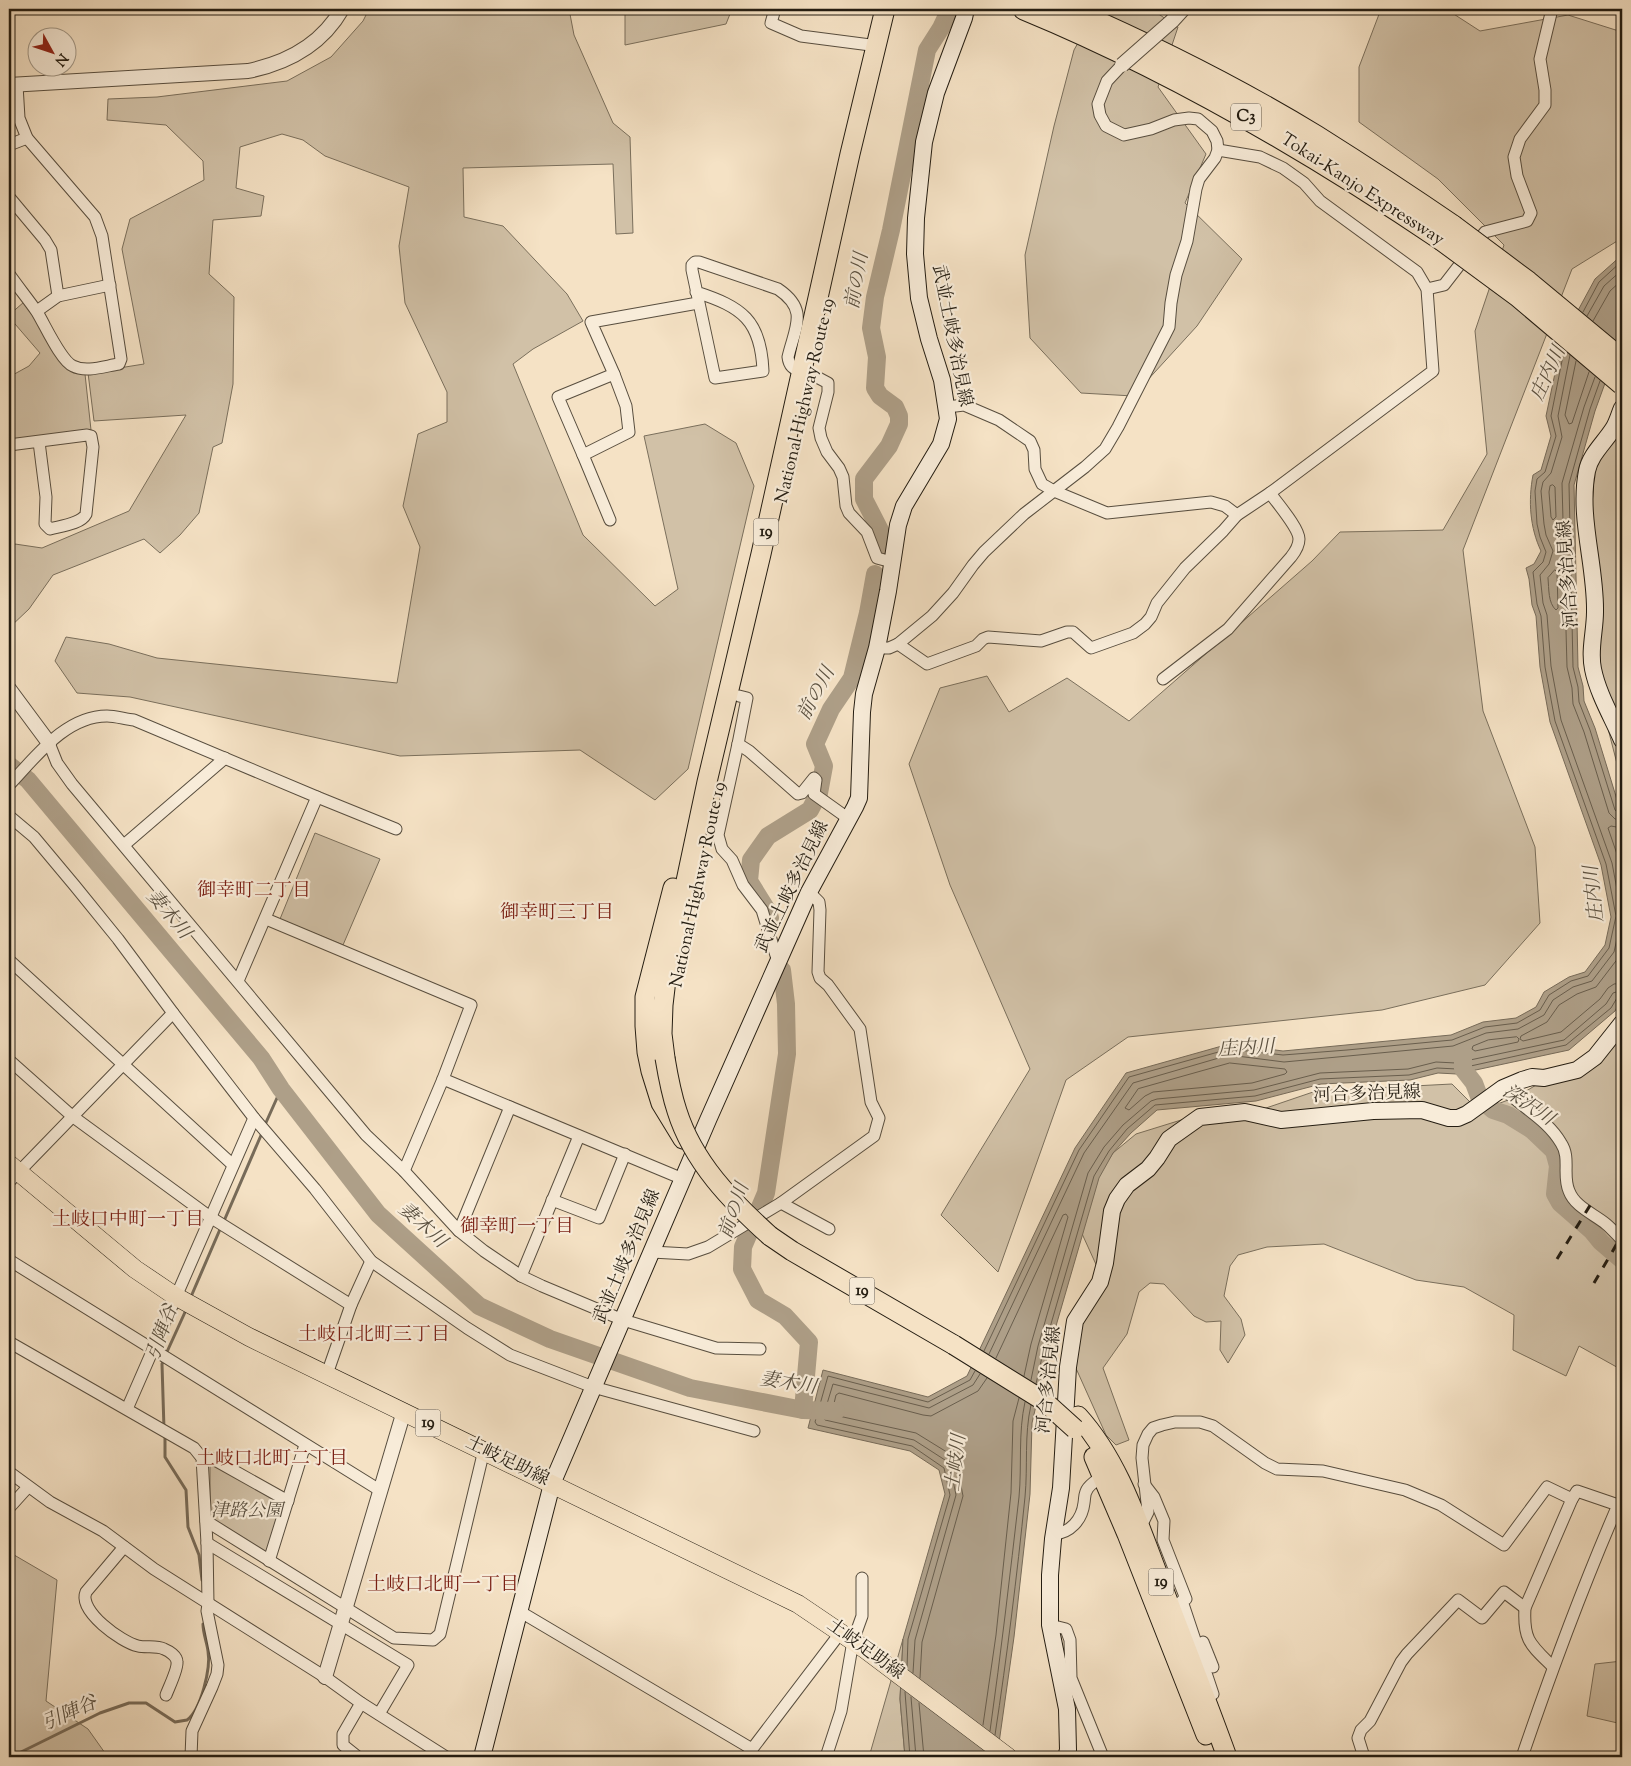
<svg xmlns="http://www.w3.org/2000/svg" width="1631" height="1766" font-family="'Sorts Mill Goudy','Noto Serif JP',serif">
	<rect width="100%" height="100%" fill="#f5e2c5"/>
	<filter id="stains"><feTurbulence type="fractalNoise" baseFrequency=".004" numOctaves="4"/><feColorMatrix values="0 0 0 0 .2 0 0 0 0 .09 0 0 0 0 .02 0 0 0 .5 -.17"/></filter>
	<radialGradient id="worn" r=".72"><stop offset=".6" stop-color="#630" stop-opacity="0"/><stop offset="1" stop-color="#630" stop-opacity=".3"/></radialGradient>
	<!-- green -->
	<g fill="#d1c1a7" stroke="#7a6f5c">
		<path d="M369,9H569L574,35L613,123L630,137L633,233L616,234L613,164L463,168L464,217L503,226L567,294L583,321L533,349L513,364L583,535L655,606L678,589L644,436L705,424L736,443L754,486L688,769L655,800L580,750L400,756L130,697L77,693L55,661L66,637L109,644L157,658L397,683L420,547L403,506L418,434L447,422V392L405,303L399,246L409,187L325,156L303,140L282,134L240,147L236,188L264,196L261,216L213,220L209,274L234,297L233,384L222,443L213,447L199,513L180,535L160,553L144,539L53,575L29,609L9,628V562L15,544L42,548L129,511L186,415L94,421L88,373L144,364L122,249L130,219L204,180L203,161L166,125L107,120L108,99L157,97L287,81L331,57L363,21Z"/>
		<path d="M620,9H732L726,24L625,45V15Z"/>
		<path d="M1097,9H1151L1178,27L1158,87L1206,154L1185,203L1242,259L1197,326L1133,396L1081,393L1030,338L1025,255L1054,126L1074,50Z"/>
		<path d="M1381,9H1446L1480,31L1568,15L1622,32V238L1572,269L1463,550L1483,711L1535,847L1540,923L1485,985L1382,1010L1128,1037L1066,1080L998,1272L941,1215L1030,1069L950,885L909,764L940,688L987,676L1009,712L1067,678L1129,721L1312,561L1340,532L1443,530L1487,454L1475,331L1504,245L1438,179L1359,122V67Z"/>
		<path d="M24,302L73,371L85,374L91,430L12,442L9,427V377L29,366L40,353L9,317V315Z"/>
		<path d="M1622,405V783L1589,655L1584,499Z"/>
		<path d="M315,833L380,859L343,945L280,919Z"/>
		<path d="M1622,1015V1370L1579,1346L1566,1376L1513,1350L1514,1315L1464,1287L1416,1280L1324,1244L1267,1247L1238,1255L1230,1266L1224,1296L1241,1319L1245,1335L1228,1363L1220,1350L1221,1321L1206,1322L1194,1316L1164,1284L1150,1283L1139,1292L1127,1334L1103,1368L1129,1440L1116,1445L1106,1435L1070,1355L1099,1271L1073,1214L1113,1153L1136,1134L1194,1116L1222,1123L1316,1091L1452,1084L1479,1111L1516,1097L1607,1043Z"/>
		<path d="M214,1464L281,1502L282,1505L268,1551L263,1552L212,1519L210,1514V1465Z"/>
		<path d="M9,1552L57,1580L46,1701L88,1729L105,1753L104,1757H9Z"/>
		<path d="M903,1639L900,1699L905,1757H869Z"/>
		<path d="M1622,1661V1724L1587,1716L1595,1664Z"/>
	</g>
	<!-- water -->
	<path fill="#ae9f88" stroke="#776b59" d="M1622,255V336L1595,411L1574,485L1578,667L1583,686L1584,701L1595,728L1622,816V998L1615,1011L1569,1050L1457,1074L1438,1073L1410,1080L1321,1084L1256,1101L1157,1110L1131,1133L1113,1153L1099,1178L1049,1350L1032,1423L1030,1494L1014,1637L997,1757H905L900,1699L903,1639L945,1494L939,1470L910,1451L808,1428L823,1370L928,1397L967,1376L1075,1148L1126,1073L1229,1044L1283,1051L1451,1035L1483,1022L1516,1018L1536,1007L1544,992L1569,977L1585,972L1605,945L1611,917L1601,865L1550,722L1540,667L1536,616L1532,605L1529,579L1526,568L1534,564L1541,551C1530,528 1528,501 1533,475L1541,470L1551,436L1546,416L1562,340L1595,279Z"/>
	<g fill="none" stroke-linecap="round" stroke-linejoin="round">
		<!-- shore -->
		<g stroke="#695e4d" stroke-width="1">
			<path d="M1583,312L1599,282L1622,261"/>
			<path d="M1587,316L1604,286L1622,270"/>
			<path d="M1593,321L1610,291L1622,280"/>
			<path d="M1576,361L1565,415L1569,424L1572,423L1589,372"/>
			<path d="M1595,377L1584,407L1562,483L1567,667L1572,688L1573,704L1584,732L1609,813L1615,819L1622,820"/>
			<path d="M1600,381L1590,409L1569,484L1573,667L1578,687L1579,702L1590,730L1615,810L1618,813L1622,814"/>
			<path d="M1553,485L1555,487L1556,517L1553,520L1551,517L1549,492L1550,486Z"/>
			<path d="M1555,570L1557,572L1558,608L1556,610C1548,603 1549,589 1548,578Z"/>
			<path d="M1622,828L1611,826L1608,828L1619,860L1622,876"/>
			<path d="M1622,953L1596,987L1577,994L1559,1005L1547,1022L1521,1036L1520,1039L1523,1041L1561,1032L1600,999L1608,988L1614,984L1622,983"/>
			<path d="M1517,1037L1519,1039L1518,1042L1475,1051L1472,1049L1473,1046L1488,1040Z"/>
			<path d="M1230,1063L1285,1069L1287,1072L1285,1074L1252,1083L1153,1092L1145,1096L1129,1110L1125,1108L1138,1089Z"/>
			<path d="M984,1351L1079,1150L1129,1077L1229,1049L1283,1055L1347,1050L1452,1040L1485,1027L1517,1023L1540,1010L1549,995L1571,981L1588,976L1609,948L1616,916L1606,864L1555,721L1545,667L1541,616L1537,604L1533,572L1543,562L1546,552L1540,537L1537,524L1535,491L1537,479L1545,472L1556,436L1551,416L1564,351"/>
			<path d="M989,1354L1084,1153L1133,1083L1229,1055L1284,1062L1348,1056L1453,1046L1486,1033L1518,1029L1544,1015L1553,1000L1573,987L1592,981L1614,952L1622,916L1612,863L1561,720L1551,666L1547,615L1543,603L1540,575L1549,564L1553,551L1546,535L1544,524L1541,491L1543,482L1551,473L1562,437L1558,416L1570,355"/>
			<path d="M996,1358L1063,1215L1066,1214L1068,1217L1031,1344L1024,1376"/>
			<path d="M1031,1380L1038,1346L1088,1173L1104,1147L1123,1125L1151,1101L1157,1099L1254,1090L1320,1073L1408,1069L1436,1062L1456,1063L1564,1040L1606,1004L1613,993L1622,990"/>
			<path d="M1036,1384L1044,1348L1094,1176L1109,1151L1127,1129L1155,1105L1255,1096L1320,1079L1409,1075L1437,1068L1457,1069L1566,1045L1611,1008L1617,998L1622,997"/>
			<path d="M907,1668L908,1639L950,1495L944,1468L912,1446L817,1425L815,1422L828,1376L928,1402L970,1380L975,1371"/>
			<path d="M913,1673L915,1640L956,1495L950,1466L945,1460L914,1440L825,1420L823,1417L833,1384L929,1408L973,1385L980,1374"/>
			<path d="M920,1678L922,1642L963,1496L957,1465L950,1454L916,1433L834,1415L832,1412L836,1395L839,1393L923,1415L931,1416L978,1391L987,1378"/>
			<path d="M905,1692L910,1757"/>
			<path d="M911,1697L916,1757"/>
			<path d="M919,1703L924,1757"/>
			<path d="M983,1725L996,1635L1011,1493L1013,1421L1019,1398"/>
			<path d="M990,1731C1001,1653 1010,1575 1019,1497C1022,1465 1018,1433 1025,1402"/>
			<path d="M995,1735C1007,1656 1017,1576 1025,1497C1028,1466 1024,1435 1031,1405"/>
		</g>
		<!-- stream -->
		<g stroke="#776b59" stroke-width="3">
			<path d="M264,1127L281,1089"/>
			<path d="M224,1221L262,1133"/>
			<path d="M190,1299L221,1227"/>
			<path d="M166,1354L186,1310"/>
			<path d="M164,1360L162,1364L164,1429"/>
			<path d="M165,1435V1457L186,1490L188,1527L199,1555L202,1580"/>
			<path d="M9,1757L15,1755L100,1713L129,1703H146L175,1722L187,1720C201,1710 211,1668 208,1651C207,1642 203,1634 203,1624"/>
		</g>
		<!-- river -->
		<g stroke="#ae9f88" stroke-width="18">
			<path d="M881,546L883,536L864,499V479L889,446L899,424V416L895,407L880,396L875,388L877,357L871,328L875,297L891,230L927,50L941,28L950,9"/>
			<path d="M9,765L28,780L261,1058L281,1089L378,1214L479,1306L550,1339L690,1388L803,1410L836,1411"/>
			<path d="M770,918L767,910L749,881L751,860L768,836L810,810L819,793L824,766L815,744L831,709L852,678L868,613L875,574"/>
			<path d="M782,970L786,1004L787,1054L766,1193L743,1247L742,1269L758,1300L785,1316L809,1342L803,1410"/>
			<path d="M1463,1053V1069L1474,1083L1480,1099L1493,1110L1508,1115L1532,1130L1554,1151L1558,1166L1555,1194L1560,1203L1592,1231L1601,1242L1622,1260"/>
		</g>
		<defs>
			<g id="minor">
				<path d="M775,9L771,23L801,36L878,46"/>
				<path d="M9,145L27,138"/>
				<path d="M9,197L45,240L51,250L58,296"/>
				<path d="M9,274C18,287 28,299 37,312C45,325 61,361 73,366C86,373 105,366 119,364L121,359L102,236L95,217L27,138L19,118L17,85"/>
				<path d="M1427,289L1444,285L1485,232L1527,221L1531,213L1517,176L1514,157L1520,139L1545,105V90L1540,59L1552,9"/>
				<path d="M696,292C742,307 761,320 763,371L715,378L692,270V265L695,262H699L778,289C809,310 795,327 788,357C789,366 793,369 801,371"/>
				<path d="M37,311L58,296L110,285"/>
				<path d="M813,375L828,383V392L819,428L821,438L827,452L839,468L843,477L846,506L849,513L867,532L877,558L892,562"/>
				<path d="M947,407L964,405L999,420L1030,441L1034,450L1035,469L1042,484L1054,491L1107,513L1211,502L1225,506L1237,515"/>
				<path d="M9,445L87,435L91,436L93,447L86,514C81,524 61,526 50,529L45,524L46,497L39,442"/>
				<path d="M583,455L558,397L614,374"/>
				<path d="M610,520L583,455L629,432L626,406L614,374L591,322L698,303"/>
				<path d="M898,644L927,664L976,646L983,639L988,637L1041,641L1067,632H1073L1091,648L1133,633L1145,624L1151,617L1157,603L1185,568L1223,531L1237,515L1270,493L1433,371L1427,289L1417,272L1320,201L1304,183L1283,168L1260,157L1218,150"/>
				<path d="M877,648H889L898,644L932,616L953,593L973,565L984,552L1024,514L1085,467L1105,449L1118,427L1169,327L1171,303L1176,275L1187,241L1196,189L1199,179L1215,158L1218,150L1217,141L1212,131L1198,119L1189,118L1174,120L1151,129L1124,135L1106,126L1100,115L1098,104L1107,81L1122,65"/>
				<path d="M1163,679L1228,629L1291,557C1295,552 1299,546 1299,539C1299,528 1277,503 1270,493"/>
				<path d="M739,696L747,698L738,744L718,835L722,849L732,860L743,885L762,910L778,962"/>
				<path d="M49,743L57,763L72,784L335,1098L366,1135L404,1171L459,1231L484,1251L521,1276L542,1286L623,1320L716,1348L760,1349"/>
				<path d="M738,744L749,751L798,794L802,793L814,778L816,780L814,794L849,819"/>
				<path d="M9,785C35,758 65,716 107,716C115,716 125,719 134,720L317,797L238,981"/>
				<path d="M317,797L396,829"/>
				<path d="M9,816L34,837L75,886L118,939L173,1013L254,1118L315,1189L371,1261L467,1328L510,1355L593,1387L754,1431"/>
				<path d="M124,845L225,758"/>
				<path d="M266,919L471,1005L443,1079L404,1171"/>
				<path d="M9,960L233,1165"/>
				<path d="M9,1060L72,1116L210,1217L351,1305"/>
				<path d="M443,1079L683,1179"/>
				<path d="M1503,1088C1522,1108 1547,1119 1561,1143C1571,1158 1562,1175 1569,1191C1575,1207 1594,1214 1606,1224C1612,1229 1617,1235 1622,1240"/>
				<path d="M9,1182L173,1013"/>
				<path d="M552,1200L599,1218L625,1154"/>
				<path d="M781,1203L829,1229"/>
				<path d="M459,1231L510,1107"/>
				<path d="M652,1252L688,1254L708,1247L781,1203L874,1136L879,1118L871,1102L860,1029L828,985L820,978L818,972L820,910L819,902L809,892"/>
				<path d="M9,1260L381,1491"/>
				<path d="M521,1276L579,1136"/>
				<path d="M9,1342L194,1448L202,1458L207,1543L208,1604L207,1611L218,1665L217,1674L212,1687L192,1731L191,1757"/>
				<path d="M327,1374L351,1305L371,1261"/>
				<path d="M127,1409L254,1118"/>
				<path d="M202,1458L213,1459L288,1501"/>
				<path d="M9,1472L50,1502L103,1531L154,1569L325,1677L361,1703L446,1757"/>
				<path d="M1144,1484L1154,1497L1164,1521L1163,1540L1186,1599L1182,1601L1213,1694L1210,1696"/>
				<path d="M9,1508L28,1487"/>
				<path d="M206,1521L394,1638L433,1640L440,1634L484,1450"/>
				<path d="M1138,1524L1144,1520L1148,1512L1142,1458L1143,1445L1148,1434L1153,1428L1162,1425L1175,1422H1200L1213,1426L1265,1463L1277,1469L1323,1471L1405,1490L1441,1505L1504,1545L1547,1487L1572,1499L1525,1608C1523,1641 1531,1645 1553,1667"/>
				<path d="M1054,1534C1070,1533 1082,1520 1084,1503C1085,1497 1084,1493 1088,1488C1092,1483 1098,1479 1103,1476"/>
				<path d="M207,1543L408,1665L379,1714"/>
				<path d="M124,1547L86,1592C78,1611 121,1642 138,1646C146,1648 156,1645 164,1649C169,1651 177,1656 177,1662C178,1669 169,1687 166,1695"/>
				<path d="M269,1561L305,1445"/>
				<path d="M519,1611L752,1749"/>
				<path d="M1050,1625L1066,1629L1070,1640L1071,1678L1103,1757"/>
				<path d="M1203,1642L1213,1667"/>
				<path d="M358,1757L343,1745V1734L361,1703"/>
				<path d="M746,1757L841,1632"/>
				<path d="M826,1757L841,1711L853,1641L862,1616V1578"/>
				<path d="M1364,1757L1358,1738L1361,1730L1370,1721L1401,1662L1407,1654L1458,1600L1482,1618L1504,1592L1525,1608"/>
				<path d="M1522,1757C1551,1672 1582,1588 1618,1505L1577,1491L1572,1499"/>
			</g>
			<g id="tertiary">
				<path d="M1172,21L1183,9"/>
				<path d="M9,85L248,71C287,63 322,44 342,9"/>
				<path d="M9,689L49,743"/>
				<path d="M325,1677L404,1411"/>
			</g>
			<g id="secondary">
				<path d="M1622,408C1619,415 1617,423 1613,429C1604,443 1590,455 1587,471C1578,517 1596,566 1595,612C1595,631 1589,650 1593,669C1598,694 1612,717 1622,740"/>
				<path d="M482,1757L552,1484L708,1120L778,962L809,892L855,807L859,798L862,712L864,694L877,648L888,591L898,525L904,506L941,444L948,419L942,380L929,339L919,298L915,254L916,218L924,142L936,93L964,18L966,9"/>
				<path d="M1066,1757L1068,1750L1067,1709L1050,1625V1575L1053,1539L1061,1488L1068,1367L1075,1321L1100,1282L1105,1263L1112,1211L1117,1199L1127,1185L1148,1169L1157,1158L1169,1139L1200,1117L1245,1112L1281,1120L1373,1111L1422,1110L1449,1118H1458L1467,1114L1503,1088L1522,1080L1532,1077L1544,1078L1577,1070L1595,1057L1622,1023"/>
			</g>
			<path id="primary" d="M9,1164L135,1269L175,1296L249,1337L798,1604L866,1650L1008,1757"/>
			<g id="trunk">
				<path d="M673,888L645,997V1026L647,1052L651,1071L661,1103L683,1139"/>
				<path d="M665,1058L662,1034L663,1005L667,971L707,782L761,554L850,154L885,9"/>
				<path d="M770,1236L792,1251L954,1345"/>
				<path d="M1078,1416C1118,1460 1137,1520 1158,1575C1181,1636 1205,1696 1227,1757"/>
				<path d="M1094,1457L1127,1534L1206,1735"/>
			</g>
			<g id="motorway">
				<path d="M1024,9C1172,70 1310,151 1442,240"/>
				<path d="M1068,9C1153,46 1237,88 1316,136C1362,165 1408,195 1453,226"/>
			</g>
		</defs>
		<!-- minor casing -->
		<use href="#minor" stroke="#584e3f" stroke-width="13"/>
		<!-- tertiary casing -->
		<use href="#tertiary" stroke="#584e3f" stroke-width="16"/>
		<!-- secondary casing -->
		<use href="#secondary" stroke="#241d12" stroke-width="18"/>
		<!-- primary casing -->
		<use href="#primary" stroke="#241d12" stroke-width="19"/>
		<!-- trunk casing -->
		<use href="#trunk" stroke="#241d12" stroke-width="21"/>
		<!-- motorway casing -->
		<use href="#motorway" stroke="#241d12" stroke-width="23"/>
		<!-- minor -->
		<use href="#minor" stroke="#f8ecd9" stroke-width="11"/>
		<!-- tertiary -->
		<use href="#tertiary" stroke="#f8ecd9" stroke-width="14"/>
		<!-- secondary -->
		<use href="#secondary" stroke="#f8ecd9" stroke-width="16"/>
		<!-- primary -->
		<use href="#primary" stroke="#f5e2c5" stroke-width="18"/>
		<!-- trunk -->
		<use href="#trunk" stroke="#f5e2c5" stroke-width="19"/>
		<!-- motorway -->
		<use href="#motorway" stroke="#f5e2c5" stroke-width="21"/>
		<!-- rail -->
		<g stroke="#241d12" stroke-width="3" stroke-dasharray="9 9" stroke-linecap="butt">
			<path d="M1557,1259L1594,1199"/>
			<path d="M1594,1283L1622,1235"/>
		</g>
		<defs>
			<path id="tertiary-bridge" d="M1122,65L1172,21"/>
			<g id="trunk-bridge">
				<path d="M665,1058C668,1076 671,1093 677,1111C693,1162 731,1201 770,1236"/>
				<path d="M954,1345L1044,1401L1075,1429"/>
			</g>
			<g id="motorway-bridge">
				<path d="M1453,226L1528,282L1622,360"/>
				<path d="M1442,240L1518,296L1622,384"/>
			</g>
		</defs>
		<!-- tertiary-bridge casing -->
		<use href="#tertiary-bridge" stroke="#584e3f" stroke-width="16" stroke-linecap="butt"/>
		<!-- trunk-bridge casing -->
		<use href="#trunk-bridge" stroke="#241d12" stroke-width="21" stroke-linecap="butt"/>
		<!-- motorway-bridge casing -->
		<use href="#motorway-bridge" stroke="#241d12" stroke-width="23" stroke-linecap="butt"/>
		<!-- tertiary-bridge -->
		<use href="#tertiary-bridge" stroke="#f8ecd9" stroke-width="14"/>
		<!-- trunk-bridge -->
		<use href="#trunk-bridge" stroke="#f5e2c5" stroke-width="19"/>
		<!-- motorway-bridge -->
		<use href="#motorway-bridge" stroke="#f5e2c5" stroke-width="21"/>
	</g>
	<g text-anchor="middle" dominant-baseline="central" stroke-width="4.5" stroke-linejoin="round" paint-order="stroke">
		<!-- shield labels -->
		<g fill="#f8ecd9" stroke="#645b4e" stroke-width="1">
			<rect x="1231" y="103.5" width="30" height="27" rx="4"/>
			<rect x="753.5" y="518.5" width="25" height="27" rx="4"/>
			<rect x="849.5" y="1277.5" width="25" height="27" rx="4"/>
			<rect x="415.5" y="1409.5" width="25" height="27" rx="4"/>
			<rect x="1148.5" y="1568.5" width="25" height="27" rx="4"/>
		</g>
		<g font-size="16" font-weight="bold" fill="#241d12">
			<text x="1246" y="117">C3</text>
			<text x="766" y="532">19</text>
			<text x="862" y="1291">19</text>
			<text x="428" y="1423">19</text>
			<text x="1161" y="1582">19</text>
		</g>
		<!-- street labels -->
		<g font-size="18" fill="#241d12" stroke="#f8ecd9">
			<text transform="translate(1362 190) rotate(33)">Tokai-Kanjo Expressway</text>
			<text transform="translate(951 336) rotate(79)">武並土岐多治見線</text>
			<text transform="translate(806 401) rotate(-77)">National Highway Route 19</text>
			<text transform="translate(1569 574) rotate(-94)">河合多治見線</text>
			<text transform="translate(699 885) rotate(-78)">National Highway Route 19</text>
			<text transform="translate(793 887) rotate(-64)">武並土岐多治見線</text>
			<text transform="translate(1367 1095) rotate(-2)">河合多治見線</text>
			<text transform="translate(628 1257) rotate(-67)">武並土岐多治見線</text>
			<text transform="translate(1050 1380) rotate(-84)">河合多治見線</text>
			<text transform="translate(507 1462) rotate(26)">土岐足助線</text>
			<text transform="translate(865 1650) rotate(36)">土岐足助線</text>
		</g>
		<!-- park labels -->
		<g font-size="18" font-style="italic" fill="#584e3f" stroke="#f8ecd9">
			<text x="247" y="1512">津路公園</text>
		</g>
		<!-- water labels -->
		<g font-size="19" font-style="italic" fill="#5b5141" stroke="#f8ecd9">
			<text transform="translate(858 281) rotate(-80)">前の川</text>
			<text transform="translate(1549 374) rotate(-65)">庄内川</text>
			<text transform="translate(817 694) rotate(-62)">前の川</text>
			<text transform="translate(1595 894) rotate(-96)">庄内川</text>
			<text transform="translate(168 915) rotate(50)">妻木川</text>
			<text transform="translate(1246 1049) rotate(-3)">庄内川</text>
			<text transform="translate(1528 1106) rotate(34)">深沢川</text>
			<text transform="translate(735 1211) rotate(-71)">前の川</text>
			<text transform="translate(422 1226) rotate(42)">妻木川</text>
			<text transform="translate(163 1333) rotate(-70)">引陣谷</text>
			<text transform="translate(788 1384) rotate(9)">妻木川</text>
			<text transform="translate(957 1463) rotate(-83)">土岐川</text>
			<text transform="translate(70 1714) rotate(-24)">引陣谷</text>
		</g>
		<!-- neighbourhood labels -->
		<g font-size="19" fill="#7a1f14" stroke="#f8ecd9">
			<text x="254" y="891">御幸町二丁目</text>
			<text x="557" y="913">御幸町三丁目</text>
			<text x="128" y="1220">土岐口中町一丁目</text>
			<text x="517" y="1227">御幸町一丁目</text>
			<text x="374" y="1335">土岐口北町三丁目</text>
			<text x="272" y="1459">土岐口北町二丁目</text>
			<text x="443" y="1585">土岐口北町一丁目</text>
		</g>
	</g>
	<!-- margin -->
	<rect width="1631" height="1766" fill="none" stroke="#f5e2c5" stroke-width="30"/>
	<rect x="10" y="10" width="1611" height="1746" fill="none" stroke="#241d12" stroke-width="2.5"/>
	<rect x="15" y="15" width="1601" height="1736" fill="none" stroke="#241d12"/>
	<!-- north arrow -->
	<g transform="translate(52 52) rotate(130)"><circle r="24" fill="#f8ecd9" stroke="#a39989"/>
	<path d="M0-4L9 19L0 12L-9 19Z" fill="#8f2418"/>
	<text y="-8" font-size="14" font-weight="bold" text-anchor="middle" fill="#241d12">N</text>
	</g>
	<rect width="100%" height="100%" filter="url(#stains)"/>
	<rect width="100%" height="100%" fill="url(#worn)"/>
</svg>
